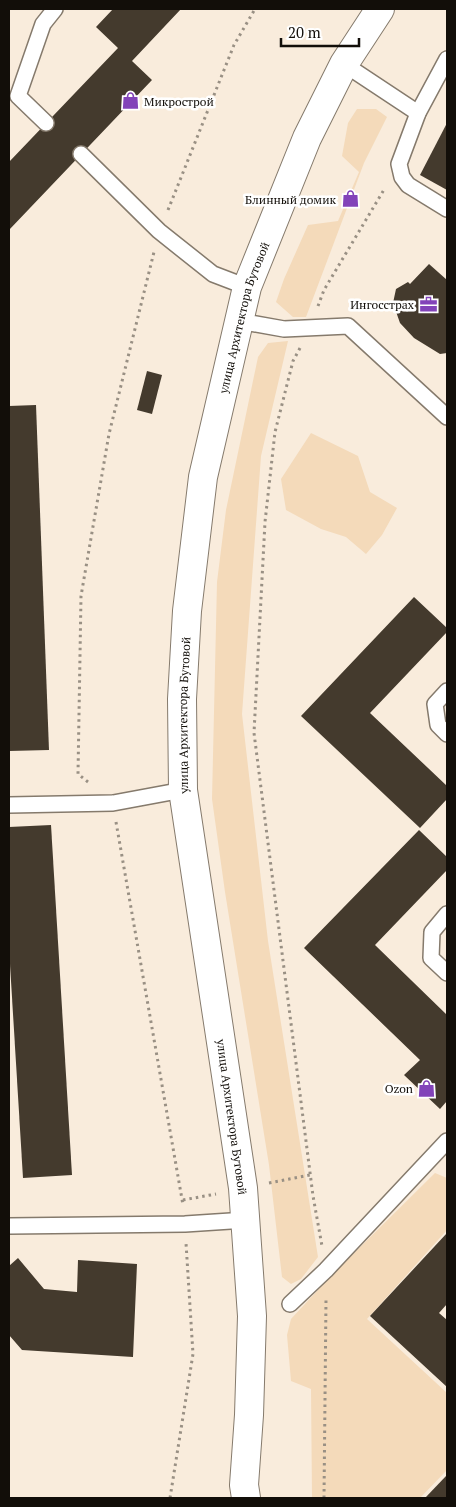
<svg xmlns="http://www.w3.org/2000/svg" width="456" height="1507" font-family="'PT Serif',serif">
	<rect width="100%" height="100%" fill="#f9ecdc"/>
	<!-- green -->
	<g fill="#f4daba">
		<path d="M357,109H376L387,117L364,163L306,317H293L276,302L284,279L308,225L338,221L359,172L342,156L348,123Z"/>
		<path d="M288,341L261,456L242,714L268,941L318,1257L301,1279L291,1284L282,1277L269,1165L225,892L212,799L217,582L226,510L258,357L268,343Z"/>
		<path d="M311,433L358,456L370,492L397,508L382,535L366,554L346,537L321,529L286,510L281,479Z"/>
		<path d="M435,1173L447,1178V1230L367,1319L447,1393V1470L420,1498H312L311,1389L291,1381L287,1335L291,1319L331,1276Z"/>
	</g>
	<!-- building -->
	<g fill="#443a2d">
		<path d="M113,9H181L132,61L152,80L9,230V162L118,48L96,27Z"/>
		<path d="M447,123V190L420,175Z"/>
		<path d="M429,264L447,280V353L440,354L414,338L400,323L393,303L396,289L408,282L410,284Z"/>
		<path d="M147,371L162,375L152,414L137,410Z"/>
		<path d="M36,405L49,750L9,751V406Z"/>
		<path d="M414,597L447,628V632L370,713L447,786V799L420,828L301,716Z"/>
		<path d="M51,825L72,1175L23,1178L9,948V827Z"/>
		<path d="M419,830L447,857V870L375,945L447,1015V1101L440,1109L404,1075L420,1060L304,948Z"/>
		<path d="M447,1233V1304L439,1313L447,1320V1387L370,1316Z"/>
		<path d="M18,1258L44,1289L77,1292L78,1260L137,1264L133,1357L22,1350L9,1335V1266Z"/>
		<path d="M447,1475V1498H425Z"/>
	</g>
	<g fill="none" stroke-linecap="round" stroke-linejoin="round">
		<defs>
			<g id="service">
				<path d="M447,59L418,113L399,164L402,177L408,185L447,209"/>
				<path d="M344,64L418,113"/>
				<path d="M46,123L18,96L43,24L55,9"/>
				<path d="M81,154L159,231L213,274L247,287"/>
				<path d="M239,321L284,329L348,326L447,417"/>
				<path d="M447,691L435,704L438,725L447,734"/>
				<path d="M9,805L113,803L183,790"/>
				<path d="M447,914L432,932L431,958L447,973"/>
				<path d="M9,1226L185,1224L246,1220"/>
				<path d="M290,1304L326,1270L447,1141"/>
			</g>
			<g id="secondary">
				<path id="s1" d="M246,1498L244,1485L249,1415L252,1316L243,1188L183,790L182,699L187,611L203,477L247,287L307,138L344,64L380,9"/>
			</g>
		</defs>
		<!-- service casing -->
		<use href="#service" stroke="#857a6c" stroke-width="18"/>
		<!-- secondary casing -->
		<use href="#secondary" stroke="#857a6c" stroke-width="30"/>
		<!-- path -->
		<g stroke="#999084" stroke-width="3" stroke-dasharray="2.5 4" stroke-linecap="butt">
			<path d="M168,210L234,45L255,9"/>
			<path d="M318,306L324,290L385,188"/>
			<path d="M300,348L293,361L275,432L265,522L254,733L313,1196L322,1246"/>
			<path d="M88,782L78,774L81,596L109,434L154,252"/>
			<path d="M116,822L183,1205"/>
			<path d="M269,1183L310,1175"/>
			<path d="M183,1200L216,1194"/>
			<path d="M170,1498L193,1354L186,1243"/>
			<path d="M324,1498L326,1299"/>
		</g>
		<!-- service -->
		<use href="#service" stroke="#fff" stroke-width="15"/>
		<!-- secondary -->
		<use href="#secondary" stroke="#fff" stroke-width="28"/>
	</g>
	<!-- icons -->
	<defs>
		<symbol id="shop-bare" viewBox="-9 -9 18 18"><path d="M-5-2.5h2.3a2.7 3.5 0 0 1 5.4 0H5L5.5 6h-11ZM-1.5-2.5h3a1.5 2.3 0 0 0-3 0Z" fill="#8243b9" stroke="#fff" stroke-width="2.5" paint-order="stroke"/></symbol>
		<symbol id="office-bare" viewBox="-9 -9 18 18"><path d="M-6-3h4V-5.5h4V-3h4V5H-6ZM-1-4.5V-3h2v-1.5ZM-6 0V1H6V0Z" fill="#8243b9" stroke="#fff" stroke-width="2.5" paint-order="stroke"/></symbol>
	</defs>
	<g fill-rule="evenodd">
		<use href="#shop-bare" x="118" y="88" width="25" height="25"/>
		<use href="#shop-bare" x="338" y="186" width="25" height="25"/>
		<use href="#office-bare" x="416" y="292" width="25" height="25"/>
		<use href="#shop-bare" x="414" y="1076" width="25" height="25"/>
	</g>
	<g text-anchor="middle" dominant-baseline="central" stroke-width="5" stroke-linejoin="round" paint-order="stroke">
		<!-- poi labels -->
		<g font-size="12" fill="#120e09" stroke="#fff" text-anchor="end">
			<text x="144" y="101" text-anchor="start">Микрострой</text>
			<text x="336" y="199">Блинный домик</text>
			<text x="414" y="304">Ингосстрах</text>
			<text x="413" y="1088">Ozon</text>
		</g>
		<!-- street labels -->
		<g font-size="12" fill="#120e09" stroke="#fff">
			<text stroke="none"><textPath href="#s1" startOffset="1192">улица Архитектора Бутовой</textPath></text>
			<text stroke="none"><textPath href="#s1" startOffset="788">улица Архитектора Бутовой</textPath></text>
			<text transform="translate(232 1117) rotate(82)">улица Архитектора Бутовой</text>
		</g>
	</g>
	<!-- border -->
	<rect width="456" height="1507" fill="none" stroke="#120e09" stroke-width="20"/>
	<!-- scale -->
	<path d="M281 38v8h78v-8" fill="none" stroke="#120e09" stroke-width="2.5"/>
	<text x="288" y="38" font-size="15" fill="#120e09" stroke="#ffffff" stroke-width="4" paint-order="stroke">20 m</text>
</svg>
